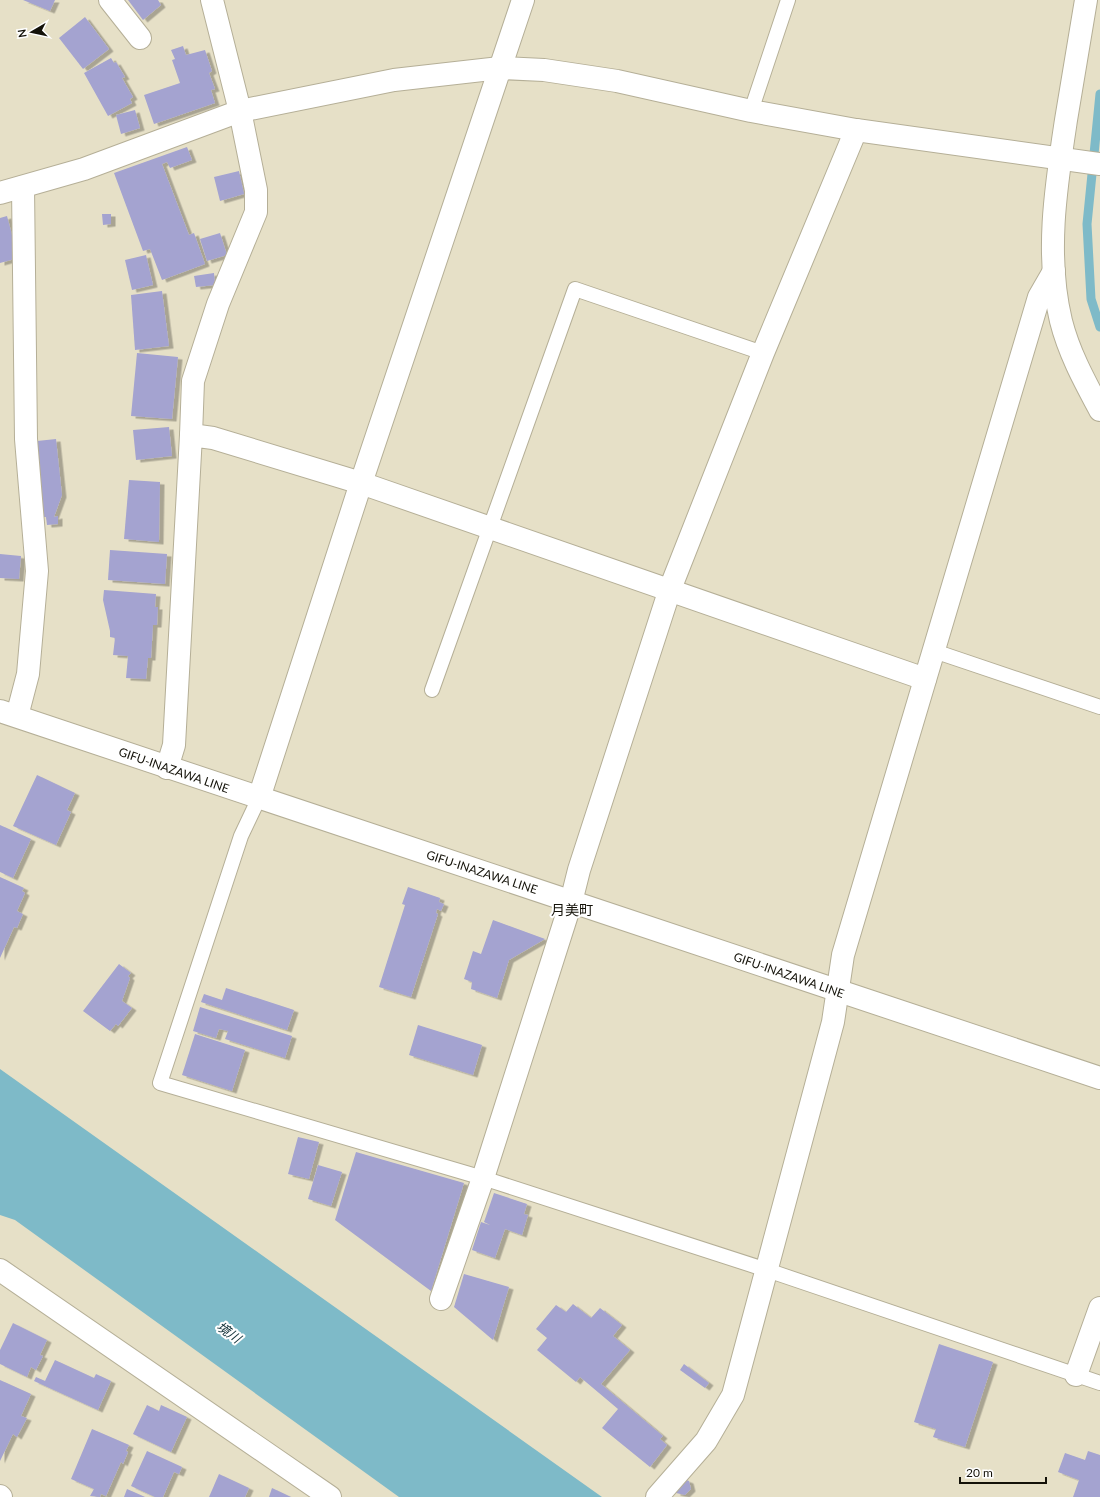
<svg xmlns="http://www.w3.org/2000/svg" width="1100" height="1497" font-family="Lato,'Noto Sans JP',sans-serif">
	<defs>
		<filter id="shadow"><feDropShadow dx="4.5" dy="2.5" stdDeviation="0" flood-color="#0004"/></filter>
	</defs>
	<rect width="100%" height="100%" fill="#e6e0c7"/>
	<!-- water -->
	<path fill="#7ebac8" d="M0,1069L602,1497H399L15,1220L0,1215Z"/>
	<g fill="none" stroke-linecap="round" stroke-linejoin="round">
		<!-- stream -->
		<path stroke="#7ebac8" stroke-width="9" d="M1100,94L1087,224L1091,299L1100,327"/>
	</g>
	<!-- building -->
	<g fill="#a4a3d0" filter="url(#shadow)">
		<path d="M23,0H55L50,11Z"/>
		<path d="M128,0H158L161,5L143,20Z"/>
		<path d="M85,17L109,49L83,69L59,38Z"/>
		<path d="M183,46L186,55L205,50L212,71L209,73L215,89L211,90L215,103L154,124L144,95L180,83L172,60L175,59L171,50Z"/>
		<path d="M111,58L114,63L116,62L125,77L122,78L133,97L130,99L132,103L108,116L84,73Z"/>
		<path d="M135,110L140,128L121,134L116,115Z"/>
		<path d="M187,147L192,160L170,168L167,162L162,164L189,235L194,233L205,264L162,280L150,249L143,251L114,173Z"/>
		<path d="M239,171L244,194L220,201L214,177Z"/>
		<path d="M102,214H111V224L103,225Z"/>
		<path d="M7,216L18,258L0,263V218Z"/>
		<path d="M220,233L227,255L207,261L200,239Z"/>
		<path d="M146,255L153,285L132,290L125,260Z"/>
		<path d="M214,273L215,285L196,287L194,276Z"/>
		<path d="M162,291L169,346L135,350L131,295Z"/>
		<path d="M137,353L178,357L172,419L131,416Z"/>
		<path d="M169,427L172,456L136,460L133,430Z"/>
		<path d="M56,439L62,495L54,517L58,516V524L47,525L46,517H42L37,441Z"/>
		<path d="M129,480L160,482L159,542L124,539Z"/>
		<path d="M110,550L167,554L165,584L108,580Z"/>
		<path d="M0,554L21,556L19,579L0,578Z"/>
		<path d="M104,590L156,594L155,607H158L157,625H153L151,658H148L146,679L126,678L128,656L113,655L115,638L110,637V631L103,600Z"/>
		<path d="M37,775L75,793L67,810L71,812L56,845L13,826Z"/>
		<path d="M0,825L31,839L13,878L0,872Z"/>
		<path d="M0,877L24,888L22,891L25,893L17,911L23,914L17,928L14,927L0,958Z"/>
		<path d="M408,887L440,898L439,902L444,904L441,911L437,909L436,913L438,914L411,997L379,987L405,905L402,904Z"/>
		<path d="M493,920L545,939L509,960L497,998L471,989L472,982L464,979L473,951L481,954Z"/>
		<path d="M119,964L131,973L128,976L130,978L122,1001L132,1008L118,1026L116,1024L110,1031L83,1011Z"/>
		<path d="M226,988L294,1010L287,1030L201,1002L204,994L222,1000Z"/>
		<path d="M200,1007L292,1036L285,1058L225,1039L228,1031L219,1029L216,1038L193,1031Z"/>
		<path d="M418,1025L482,1045L473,1075L409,1055Z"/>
		<path d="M195,1034L245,1050L232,1091L182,1075Z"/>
		<path d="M298,1137L319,1142L309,1179L288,1174Z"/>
		<path d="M356,1152L464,1183L431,1291L335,1220Z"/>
		<path d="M318,1165L342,1172L331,1206L308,1199Z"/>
		<path d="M494,1193L527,1204L524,1214L528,1215L522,1235L505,1229L495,1258L472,1250L481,1222L490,1225L484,1222Z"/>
		<path d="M464,1274L509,1287L493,1340L454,1307Z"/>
		<path d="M573,1304L591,1318L600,1308L622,1325L613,1336L630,1350L601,1384L663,1436L660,1439L667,1445L650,1467L602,1428L618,1409L580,1377L576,1382L537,1350L547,1338L536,1329L556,1305L566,1312Z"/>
		<path d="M13,1323L47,1340L40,1355L43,1356L36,1370L31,1367L27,1377L0,1364V1350Z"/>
		<path d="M939,1344L993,1362L965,1447L933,1437L936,1429L914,1422Z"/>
		<path d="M55,1360L94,1378L96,1374L111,1381L98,1410L34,1381L36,1377L45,1381Z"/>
		<path d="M684,1364L709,1383L705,1388L680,1370Z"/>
		<path d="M0,1380L31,1394L21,1416L27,1418L17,1437L13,1434L0,1461Z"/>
		<path d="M147,1405L159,1411L161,1405L187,1417L171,1452L133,1434Z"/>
		<path d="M92,1429L129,1445L126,1451L128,1452L123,1464L121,1462L106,1496L101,1494L100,1497L90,1496L94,1489L71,1479Z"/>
		<path d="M147,1451L182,1467L179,1474L174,1472L163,1497H155L131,1486Z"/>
		<path d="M1088,1451L1100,1455V1497H1073L1079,1480L1058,1472L1065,1453L1085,1460Z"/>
		<path d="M219,1474L249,1488L245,1497H209Z"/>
		<path d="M681,1478L689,1481L691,1489L685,1495L676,1493L675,1484Z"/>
		<path d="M272,1488L291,1497H269Z"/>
		<path d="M127,1489L145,1497H124Z"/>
	</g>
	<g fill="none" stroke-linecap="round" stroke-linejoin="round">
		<defs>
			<g id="service">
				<path d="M751,111L788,0"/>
				<path d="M934,651L1100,707"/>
				<path d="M432,690L575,289L763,353"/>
				<path d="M259,798L241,836L160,1083L483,1178L767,1270L1100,1383"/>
			</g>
			<g id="minor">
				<path d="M110,0L140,38"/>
				<path d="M1086,0C1079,40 1073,80 1066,120C1056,186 1045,255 1061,321C1069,353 1085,382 1100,410"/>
				<path d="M0,193L84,169L240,111L394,80L500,68L544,70L617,81L751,111L856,130L1100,164"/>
				<path d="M191,435L193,381L218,304L256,212V190L240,111L212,0"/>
				<path d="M17,716L28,674L37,571L26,439L23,187"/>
				<path d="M167,768L174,745L191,435L213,438L361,483L925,679"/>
				<path d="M259,798L361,483L523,0"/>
				<path d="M0,1270L330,1497"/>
				<path d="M441,1299L483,1178L571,902L579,870L670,589L763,353L856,130"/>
				<path d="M1076,1375L1100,1308"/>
				<path d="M0,1496L1,1497"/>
				<path d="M657,1497L706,1441L733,1395L833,1022L843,955L1039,297L1054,271"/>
			</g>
			<path id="primary" d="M0,711L1100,1078"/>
		</defs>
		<!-- service casing -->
		<use href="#service" stroke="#b5af97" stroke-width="16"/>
		<!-- minor casing -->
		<use href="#minor" stroke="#b5af97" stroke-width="24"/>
		<!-- primary casing -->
		<use href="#primary" stroke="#b5af97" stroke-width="24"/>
		<!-- service -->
		<use href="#service" stroke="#fff" stroke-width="14"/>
		<!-- minor -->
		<use href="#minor" stroke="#fff" stroke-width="22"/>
		<!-- primary -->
		<use href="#primary" stroke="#fff" stroke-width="22"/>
	</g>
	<g text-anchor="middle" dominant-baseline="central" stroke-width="4" stroke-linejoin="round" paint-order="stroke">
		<!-- street labels -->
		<g font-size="12" fill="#131108" stroke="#fff">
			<text transform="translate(174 770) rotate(19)">GIFU-INAZAWA LINE</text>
			<text transform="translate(482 872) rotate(18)">GIFU-INAZAWA LINE</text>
			<text transform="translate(789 975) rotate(19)">GIFU-INAZAWA LINE</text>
		</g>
		<!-- water labels -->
		<g font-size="13" font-style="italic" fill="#0f2e35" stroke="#fff">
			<text transform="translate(229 1332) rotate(36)">境川</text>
		</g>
		<!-- quarter labels -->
		<g font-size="14" fill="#131108" stroke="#fff">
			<text x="572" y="909">月美町</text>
		</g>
	</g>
	<!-- north arrow -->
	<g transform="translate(32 32) rotate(261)" stroke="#ffffff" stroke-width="3" paint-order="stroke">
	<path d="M0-3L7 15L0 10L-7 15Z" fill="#131108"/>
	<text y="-6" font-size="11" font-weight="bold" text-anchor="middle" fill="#131108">N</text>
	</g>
	<!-- scale -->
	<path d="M960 1477v6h86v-6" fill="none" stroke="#131108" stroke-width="2"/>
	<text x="966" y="1477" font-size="12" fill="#131108" stroke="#ffffff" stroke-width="3" paint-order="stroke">20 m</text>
</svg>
